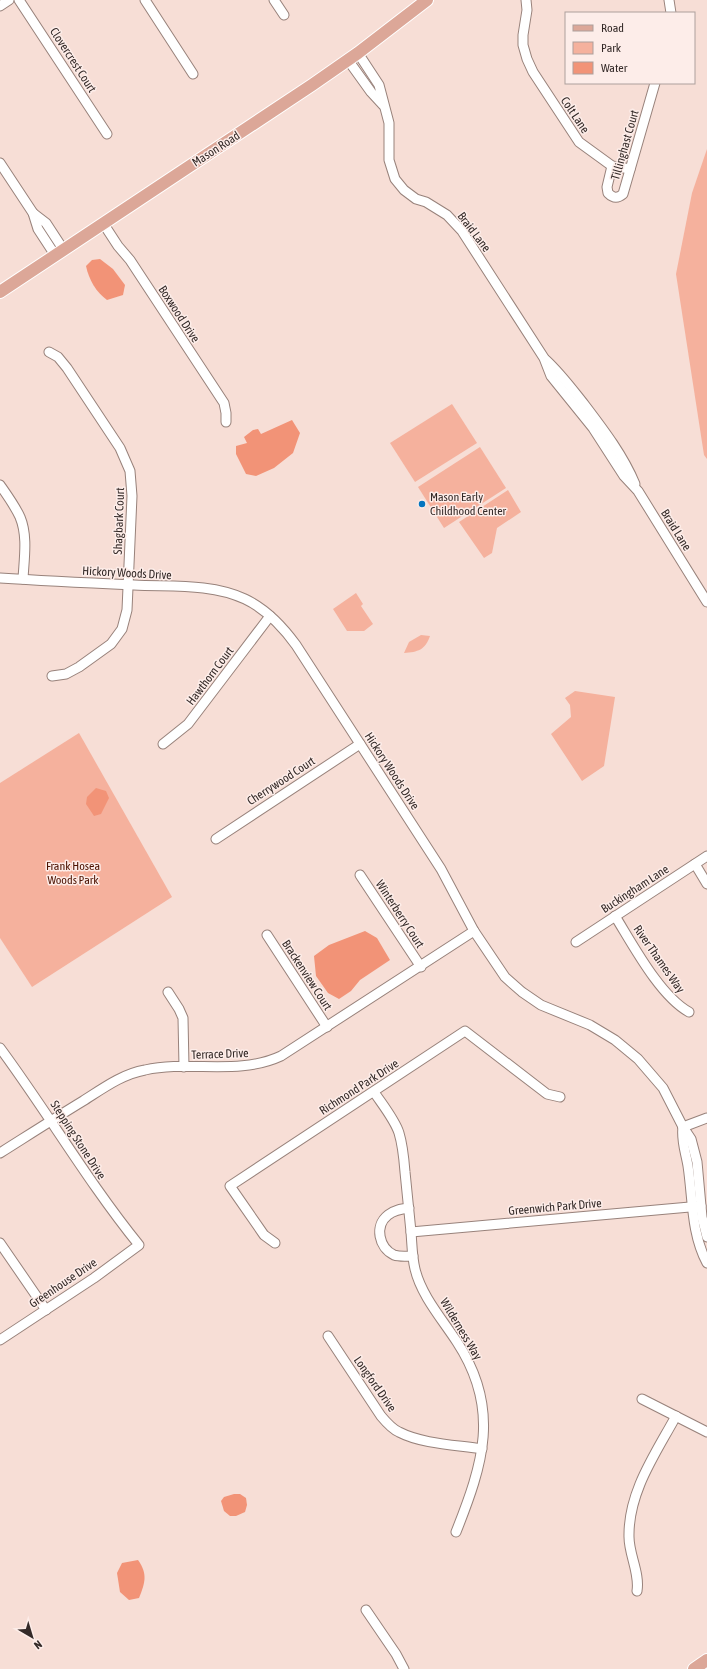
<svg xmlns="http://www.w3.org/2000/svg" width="707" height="1669" font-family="'Asap Condensed',sans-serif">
	<rect width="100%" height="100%" fill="#f7ded6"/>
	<!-- green -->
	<g fill="#f5b19d">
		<path d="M707,149V459L704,455L676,274L692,193Z"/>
		<path d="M452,404L477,443L415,482L390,443Z"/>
		<path d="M480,447L506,488L444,528L418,487Z"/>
		<path d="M508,490L521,512L497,528L492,553L484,558L459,522Z"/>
		<path d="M356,593L363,604L361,606L373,624L364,631H347L333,609Z"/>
		<path d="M421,635L430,636C425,650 418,652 404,653L409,642Z"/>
		<path d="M575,691L615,697L604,766L582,781L551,734L571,717L570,705L565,698Z"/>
		<path d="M79,733L172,897L32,987L0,938V783Z"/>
	</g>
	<!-- water -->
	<g fill="#f29377">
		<path d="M100,259L113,269L125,285L123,295L107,300C96,292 89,280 86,266L92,260Z"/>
		<path d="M292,420L300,433L293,453L274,468L256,476L246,474L236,454V446L247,443L244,437L253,430L258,429L261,434Z"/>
		<path d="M96,788L106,791L109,798L101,814L94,816L86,804L87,797Z"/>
		<path d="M365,931L377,938L390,960L360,980L351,991L339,999L328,993L316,976L314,956L329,945Z"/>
		<path d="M234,1494H240L246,1498L247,1505L245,1512L236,1516H230L224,1511L221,1501L224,1497Z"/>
		<path d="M138,1560C148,1574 145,1583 139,1598L129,1600L120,1592L117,1573L122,1563Z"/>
	</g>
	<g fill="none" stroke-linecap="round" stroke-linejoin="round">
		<defs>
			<g id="minor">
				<path d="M19,0L107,134"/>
				<path d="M145,0L193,74"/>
				<path d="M274,0L284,15"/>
				<path d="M526,0L527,10L523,35V45L527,59L533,72L579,142L612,166L630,169"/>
				<path d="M669,0L671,13"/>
				<path d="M0,6L9,0"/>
				<path d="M358,53L379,85L389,123V160L395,179L404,190L416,199L426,202L447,215L462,231L544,358L551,376L593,428L624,476L638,491L707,602"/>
				<path d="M348,60L371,92L383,105"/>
				<path d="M0,163L33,213L38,229L55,255"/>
				<path d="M612,166L607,187L608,193C613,198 617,199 623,194L655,83"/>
				<path d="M33,213L46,223L63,249"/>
				<path d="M103,223L118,246L130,260L224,403L226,413V422"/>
				<path d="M49,352L58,357L67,368L120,448L130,471L132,496L127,610L122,629L111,644L79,667L66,674L52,676"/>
				<path d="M546,360C561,374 572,389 584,404C603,429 623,455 635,484"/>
				<path d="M0,485C7,495 15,506 20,517C28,536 24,559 23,579"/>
				<path d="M0,578C45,581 89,583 134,585C170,587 211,583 245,599C266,609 283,627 296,645L441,869L474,931L505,977L522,992L541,1005L590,1025L615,1040L638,1059L663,1088L683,1127L691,1139L697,1162L702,1217L707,1237"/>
				<path d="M163,744L188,724L270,616"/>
				<path d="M216,839L360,744"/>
				<path d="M695,864L707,884"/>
				<path d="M360,875L421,967"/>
				<path d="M615,916C633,945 660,996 689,1012"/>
				<path d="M267,935L327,1027"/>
				<path d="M576,942L707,856"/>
				<path d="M168,992L179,1009L183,1018L184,1067"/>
				<path d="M0,1048C48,1113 88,1182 139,1245L94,1278L0,1340"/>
				<path d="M374,1092C382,1104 395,1120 399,1133C403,1146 404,1159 405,1172C407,1192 409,1212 411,1232C412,1244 412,1257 415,1269C421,1295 442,1319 457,1342C501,1409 483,1464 456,1532"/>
				<path d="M683,1127C681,1141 686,1153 688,1166C693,1199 691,1233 707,1263"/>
				<path d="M683,1127L707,1118"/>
				<path d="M0,1153C27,1136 55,1118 83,1101C102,1089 122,1074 145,1070C190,1060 238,1076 281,1056L474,931"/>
				<path d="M409,1208C401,1209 394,1210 388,1215C374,1226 379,1248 394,1255C400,1257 406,1256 413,1256"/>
				<path d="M411,1232L701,1206"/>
				<path d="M0,1243L46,1310"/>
				<path d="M275,1243L264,1235L230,1186L465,1031L547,1094L560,1097"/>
				<path d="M328,1336L381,1416C386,1422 392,1429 399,1432C422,1444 457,1445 482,1449"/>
				<path d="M642,1399L707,1432"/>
				<path d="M637,1591C640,1573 629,1555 629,1537C628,1492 656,1453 676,1416"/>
				<path d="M366,1610L396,1654L404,1669"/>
			</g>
			<g id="major">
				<path d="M0,292L312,85L358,53L427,0"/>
				<path d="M694,1669L707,1660"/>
			</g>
		</defs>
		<!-- minor casing -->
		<use href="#minor" stroke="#98827b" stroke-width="11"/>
		<!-- major casing -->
		<use href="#major" stroke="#fff" stroke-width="14"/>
		<!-- minor -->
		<use href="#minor" stroke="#fff" stroke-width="9"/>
		<!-- major -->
		<use href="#major" stroke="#dca798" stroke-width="12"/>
	</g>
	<!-- markers -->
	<circle fill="#0475bf" stroke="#fdede9" stroke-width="1.5" cx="422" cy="504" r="4"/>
	<g text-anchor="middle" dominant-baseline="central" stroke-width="3" stroke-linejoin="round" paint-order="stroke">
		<!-- street labels -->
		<g font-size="12" fill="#342a28" stroke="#fdede9">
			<text transform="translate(73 60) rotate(57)">Clovercrest Court</text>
			<text transform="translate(575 115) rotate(56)">Colt Lane</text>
			<text transform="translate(625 145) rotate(-74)">Tillinghast Court</text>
			<text transform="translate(216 149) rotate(-33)">Mason Road</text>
			<text transform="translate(474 232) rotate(53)">Braid Lane</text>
			<text transform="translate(179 314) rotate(57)">Boxwood Drive</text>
			<text transform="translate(119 521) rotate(-88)">Shagbark Court</text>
			<text transform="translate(676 530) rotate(58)">Braid Lane</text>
			<text transform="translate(127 573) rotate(3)">Hickory Woods Drive</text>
			<text transform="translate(210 676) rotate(-53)">Hawthorn Court</text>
			<text transform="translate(392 771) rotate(57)">Hickory Woods Drive</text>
			<text transform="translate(281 781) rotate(-33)">Cherrywood Court</text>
			<text transform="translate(635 889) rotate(-33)">Buckingham Lane</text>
			<text transform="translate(400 914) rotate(57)">Winterberry Court</text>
			<text transform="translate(659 959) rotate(55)">River Thames Way</text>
			<text transform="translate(307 975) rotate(57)">Brackenview Court</text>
			<text transform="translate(220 1054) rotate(-2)">Terrace Drive</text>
			<text transform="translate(359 1087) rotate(-33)">Richmond Park Drive</text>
			<text transform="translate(78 1140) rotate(57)">Stepping Stone Drive</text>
			<text transform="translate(555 1207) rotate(-5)">Greenwich Park Drive</text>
			<text transform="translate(63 1283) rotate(-34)">Greenhouse Drive</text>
			<text transform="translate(461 1329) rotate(59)">Wilderness Way</text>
			<text transform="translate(375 1384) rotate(55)">Longford Drive</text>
		</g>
		<!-- poi labels -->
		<g font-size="12" fill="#342a28" stroke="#fdede9" text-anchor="start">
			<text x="430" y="497">Mason Early<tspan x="430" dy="14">Childhood Center</tspan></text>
		</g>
		<!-- park labels -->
		<g font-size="12" fill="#4c1201" stroke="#fdede9">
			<text x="73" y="866">Frank Hosea<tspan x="73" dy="14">Woods Park</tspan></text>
		</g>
	</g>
	<!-- legend -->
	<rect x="565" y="12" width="130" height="72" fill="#fdede9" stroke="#ad9f9c"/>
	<rect x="573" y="25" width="20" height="6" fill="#dca798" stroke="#ad9f9c"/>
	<text x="601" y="32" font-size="12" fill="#342a28">Road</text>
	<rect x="573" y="42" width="20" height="12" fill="#f5b19d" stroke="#ad9f9c"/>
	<text x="601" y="52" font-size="12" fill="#342a28">Park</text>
	<rect x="573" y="62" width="20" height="12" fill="#f29377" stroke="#ad9f9c"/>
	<text x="601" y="72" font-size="12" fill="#342a28">Water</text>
	<!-- north arrow -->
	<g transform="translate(32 1637) rotate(142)" stroke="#fdede9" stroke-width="3" paint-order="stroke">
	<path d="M0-3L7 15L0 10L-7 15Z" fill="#342a28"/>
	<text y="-6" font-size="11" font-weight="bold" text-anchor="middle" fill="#342a28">N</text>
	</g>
</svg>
